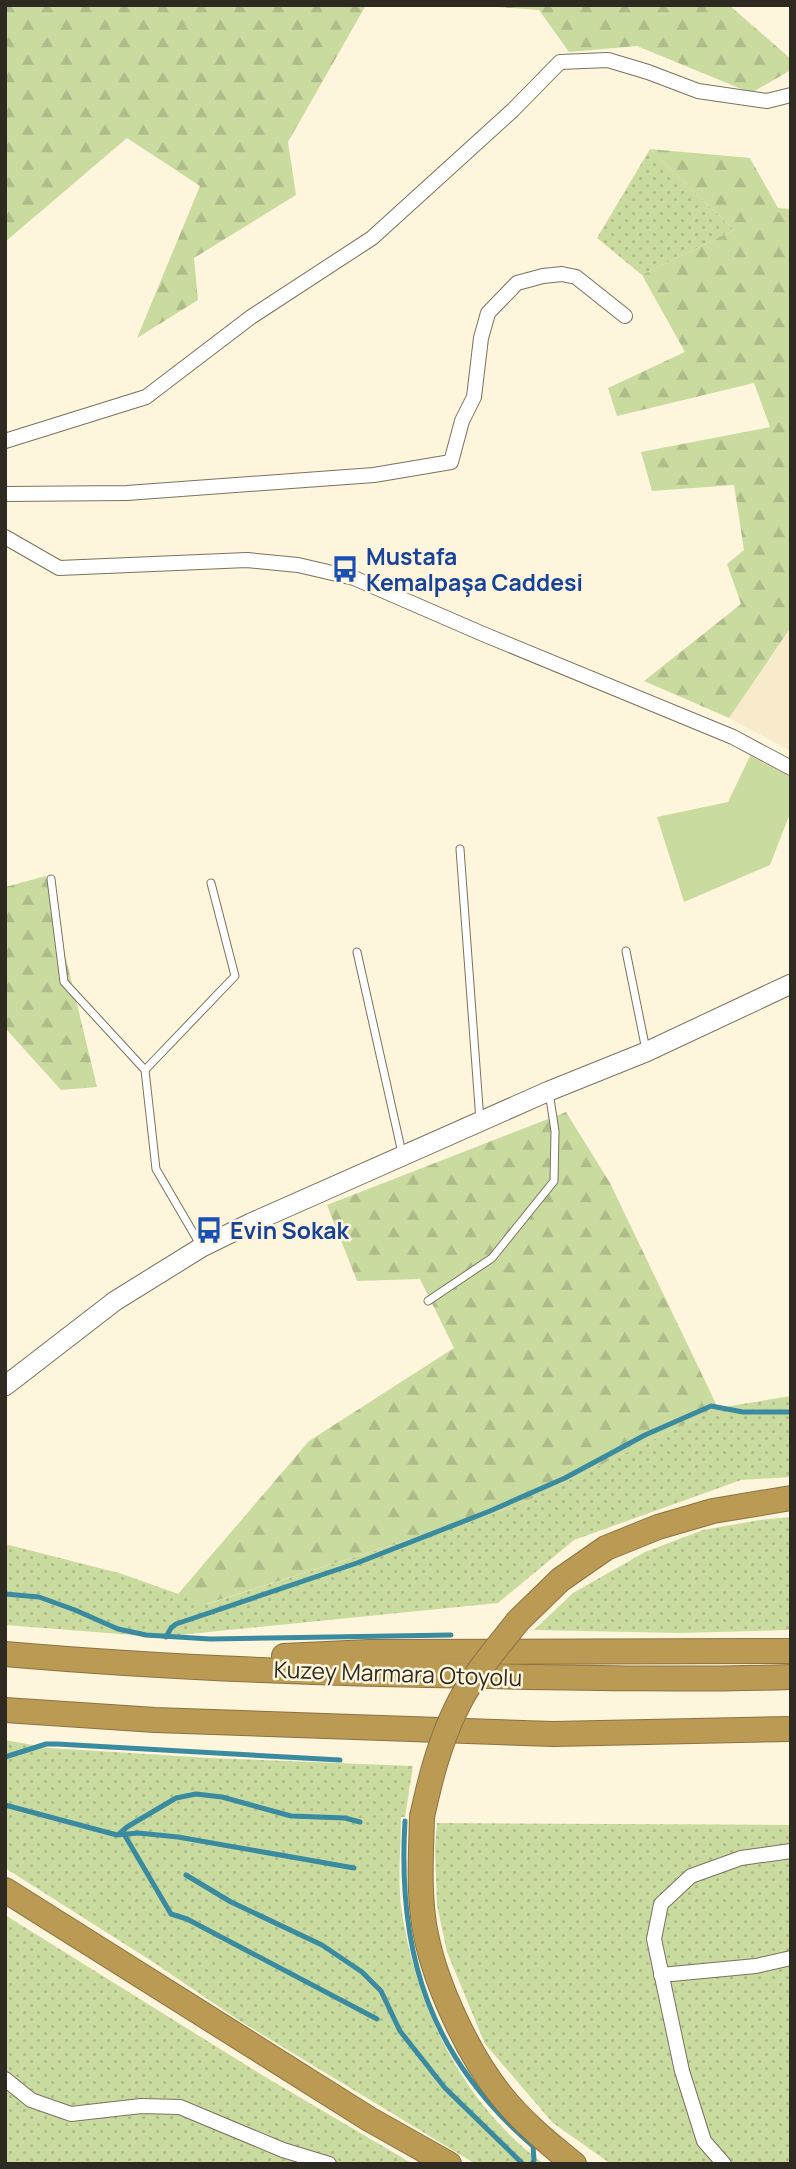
<svg xmlns="http://www.w3.org/2000/svg" width="796" height="2169" font-family="Manrope,sans-serif">
	<defs>
		<pattern id="grass-dots" width="8" height="8" patternUnits="userSpaceOnUse" patternTransform="scale(1.75)"><rect width="8" height="8" fill="#cadba0"/><path d="M2 2h.1M6 6h.1" fill="none" stroke="#aebc8a" stroke-width="1.8" stroke-linecap="round"/></pattern>
		<pattern id="forest-firs" width="22" height="20" patternUnits="userSpaceOnUse" patternTransform="scale(1.75)"><rect width="22" height="20" fill="#cadba0"/><path d="M5 1l3.5 6h-7zM16 11l3.5 6h-7z" fill="#aebc8a"/></pattern>
	</defs>
	<rect width="100%" height="100%" fill="#fef5dd"/>
	<!-- built -->
	<path fill="#f7ebcc" d="M791,627V751L729,718Z"/>
	<!-- grass -->
	<g fill="url(#grass-dots)">
		<path d="M650,149L734,230L642,275L597,238Z"/>
		<path d="M791,1396V1477L741,1480L574,1540L498,1603L159,1637L5,1625V1544L119,1573L207,1604L518,1505L718,1408Z"/>
		<path d="M791,1517V1630L680,1633L534,1630L573,1593L645,1552L703,1530L760,1520Z"/>
		<path d="M5,1740L49,1748L211,1758L413,1766L405,1817H401C401,1848 397,1882 402,1913C417,2009 464,2106 544,2164L474,2163L240,2021L150,1960L5,1868Z"/>
		<path d="M437,1823L791,1825V2164H611L553,2123L485,2044L447,1952L437,1905L435,1849Z"/>
		<path d="M5,1915L262,2075L413,2164H5Z"/>
	</g>
	<!-- forest -->
	<g fill="url(#forest-firs)">
		<path d="M5,5H366L288,142L296,195L194,258L198,300L137,338L200,186L127,138L5,242Z"/>
		<path d="M469,5H729L791,59V70L751,93L637,46L569,52L539,10Z"/>
		<path d="M650,149L750,158L778,208L791,209V627L729,718L644,681L741,604L727,564L744,550L734,485L652,491L641,452L770,427L754,383L617,416L608,388L685,352L642,275L734,230Z"/>
		<path d="M46,876L97,1087L61,1090L5,1028V887Z"/>
		<path d="M566,1112L610,1183L718,1408L518,1505L206,1604L178,1594L309,1441L454,1348L420,1279L357,1281L327,1205Z"/>
	</g>
	<!-- park -->
	<path fill="#cadba0" d="M750,756L791,777V811L770,865L684,902L657,817L728,802Z"/>
	<g fill="none" stroke-linecap="round" stroke-linejoin="round">
		<!-- stream -->
		<g stroke="#3a8aa0" stroke-width="5">
			<path d="M5,1594L39,1597L75,1610L118,1629L146,1635L210,1639L451,1635"/>
			<path d="M166,1637L171,1628L176,1624L357,1563L490,1511L565,1478L645,1435L711,1406L743,1412H791"/>
			<path d="M5,1757L46,1744H57L340,1760"/>
			<path d="M5,1805L117,1835L138,1833L178,1837L354,1868"/>
			<path d="M405,1821C397,1954 430,2058 533,2146L534,2160L532,2164"/>
			<path d="M119,1834L127,1827L176,1798L196,1794L222,1797L291,1816L345,1818L360,1822"/>
			<path d="M124,1834L171,1914L187,1919L377,2019"/>
			<path d="M186,1875L231,1902L322,1945L362,1972L381,1991L400,2031L445,2088L523,2164"/>
		</g>
		<defs>
			<g id="lane">
				<path d="M460,849L480,1121"/>
				<path d="M51,879L64,982L145,1070L156,1169L201,1246"/>
				<path d="M626,951L646,1050"/>
				<path d="M357,952L402,1153"/>
				<path d="M145,1070L235,976L211,883"/>
				<path d="M428,1301L492,1258L554,1181L555,1131L549,1092"/>
			</g>
			<g id="street">
				<path d="M5,441L146,397L251,317L372,238L513,110L560,62L608,60L648,72L698,91L767,101L791,95"/>
				<path d="M5,494L127,493L374,475L451,462L462,421L474,397L481,338L488,313L517,283L543,276L562,274L576,277L625,316"/>
				<path d="M5,537L59,568L247,560L298,565L354,578L483,634L733,737L791,768"/>
				<path d="M661,1975L756,1966L791,1958"/>
				<path d="M5,2079L31,2100L71,2114L141,2106L180,2107L283,2150L329,2164"/>
				<path d="M724,2164L704,2141L682,2071L654,1939L661,1904L691,1876L741,1858L791,1851"/>
			</g>
			<path id="secondary" d="M5,1386L115,1301L202,1247L251,1223L549,1091L646,1052L791,984"/>
			<g id="highway">
				<path d="M518,1621L560,1580L606,1548L658,1527L713,1511L791,1498"/>
				<path d="M5,1654C166,1668 327,1674 488,1676C589,1678 690,1680 791,1677"/>
				<path d="M284,1656L369,1652L791,1651"/>
				<path d="M5,1710L155,1720L553,1734L791,1729"/>
				<path d="M422,1817C421,1856 418,1897 426,1935C436,1985 468,2054 500,2094C521,2121 548,2143 574,2164"/>
				<path d="M5,1890L369,2119L449,2164"/>
			</g>
		</defs>
		<!-- lane casing -->
		<use href="#lane" stroke="#7a725d" stroke-width="9"/>
		<!-- street casing -->
		<use href="#street" stroke="#7a725d" stroke-width="16"/>
		<!-- secondary casing -->
		<use href="#secondary" stroke="#7a725d" stroke-width="21"/>
		<!-- highway casing -->
		<use href="#highway" stroke="#8a7342" stroke-width="26"/>
		<!-- lane -->
		<use href="#lane" stroke="#fff" stroke-width="7"/>
		<!-- street -->
		<use href="#street" stroke="#fff" stroke-width="14"/>
		<!-- secondary -->
		<use href="#secondary" stroke="#fff" stroke-width="19"/>
		<!-- highway -->
		<use href="#highway" stroke="#bb9a54" stroke-width="24"/>
		<defs>
			<path id="highway-bridge" d="M422,1817C430,1780 439,1744 456,1709C471,1677 496,1649 518,1621"/>
		</defs>
		<!-- highway-bridge casing -->
		<use href="#highway-bridge" stroke="#8a7342" stroke-width="26" stroke-linecap="butt"/>
		<!-- highway-bridge -->
		<use href="#highway-bridge" stroke="#bb9a54" stroke-width="24"/>
	</g>
	<!-- icons -->
	<defs>
		<symbol id="bus-bare" viewBox="-9 -9 18 18"><path d="M-5-6H5V4H4V6H2V4H-2V6H-4V4H-5ZM-3.5-4V0h7V-4ZM-3.5 1.2v1.5H-2V1.2ZM2 1.2v1.5H3.5V1.2Z" fill="#1a4fb4" stroke="#fef5dd" stroke-width="2.5" paint-order="stroke"/></symbol>
	</defs>
	<g fill-rule="evenodd">
		<use href="#bus-bare" x="326" y="550" width="38" height="38"/>
		<use href="#bus-bare" x="190" y="1211" width="38" height="38"/>
	</g>
	<g text-anchor="middle" dominant-baseline="central" stroke-width="5" stroke-linejoin="round" paint-order="stroke">
		<!-- transit labels -->
		<g font-size="23" font-weight="bold" fill="#164399" stroke="#fef5dd" text-anchor="start">
			<text x="366" y="556">Mustafa<tspan x="366" dy="26">Kemalpaşa Caddesi</tspan></text>
			<text x="230" y="1230">Evin Sokak</text>
		</g>
		<!-- street labels -->
		<g font-size="23" fill="#2e2a21" stroke="#fef5dd">
			<text transform="translate(398 1673) rotate(2)">Kuzey Marmara Otoyolu</text>
		</g>
	</g>
	<!-- border -->
	<rect width="796" height="2169" fill="none" stroke="#2e2a21" stroke-width="14"/>
</svg>
